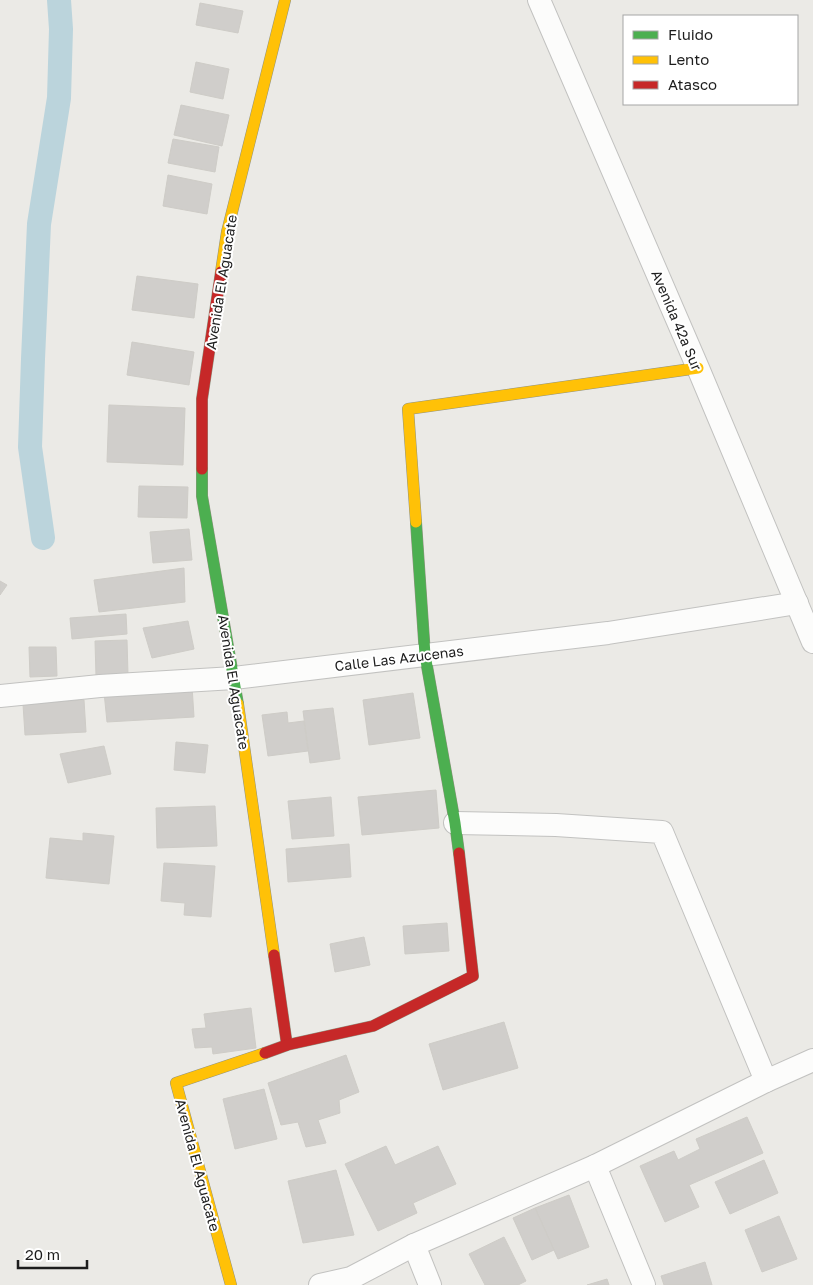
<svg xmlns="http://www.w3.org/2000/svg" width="813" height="1285" font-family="'Golos Text',sans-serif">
	<rect width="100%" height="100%" fill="#ebeae6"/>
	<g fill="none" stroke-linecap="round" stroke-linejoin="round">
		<!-- canal -->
		<path stroke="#bbd4dc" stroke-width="24" d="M43,538L30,447L33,359L39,224L59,98L61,29L59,0"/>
	</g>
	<!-- building -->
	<g fill="#d0cecb" stroke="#ceccc7">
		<path d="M200,3L243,11L238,33L196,25Z"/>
		<path d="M196,62L229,69L223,99L190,92Z"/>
		<path d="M181,105L229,115L222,146L174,135Z"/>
		<path d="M173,139L219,147L215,172L168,163Z"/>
		<path d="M168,175L212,184L207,214L163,206Z"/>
		<path d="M137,276L198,284L194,318L132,310Z"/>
		<path d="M132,342L194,352L189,385L127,375Z"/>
		<path d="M109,405L185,408L183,465L107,462Z"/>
		<path d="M139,486L188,487L187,518L138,517Z"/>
		<path d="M189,529L192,560L153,563L150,532Z"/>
		<path d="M184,568L185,602L99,612L94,580Z"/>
		<path d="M0,581L7,585L0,595Z"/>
		<path d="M126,614L127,634L72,639L70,618Z"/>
		<path d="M188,621L194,649L152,658L143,628Z"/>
		<path d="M127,640L128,675L96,676L95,641Z"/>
		<path d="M29,647H56L57,676L30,677Z"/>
		<path d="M192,686L194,717L107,722L104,692Z"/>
		<path d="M413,693L420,738L369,745L363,700Z"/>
		<path d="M84,700L86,732L25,735L23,704Z"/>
		<path d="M333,708L340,759L310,763L303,711Z"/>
		<path d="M287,712L288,723L304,721L308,751L268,756L262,715Z"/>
		<path d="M176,742L208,745L205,773L174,770Z"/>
		<path d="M104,746L111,774L68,783L60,754Z"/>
		<path d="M436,790L439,828L362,835L358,797Z"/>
		<path d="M331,797L334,836L292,839L288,801Z"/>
		<path d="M215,806L217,846L157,848L156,808Z"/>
		<path d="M83,833L114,836L109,884L46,878L50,838L83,841Z"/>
		<path d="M349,844L351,877L288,882L286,849Z"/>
		<path d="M164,863L215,866L211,917L184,915L185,903L161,901Z"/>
		<path d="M447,923L449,951L405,954L403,926Z"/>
		<path d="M364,937L370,965L335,972L330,944Z"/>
		<path d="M251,1008L256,1048L213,1054L212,1047L195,1048L192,1029L206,1028L204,1014Z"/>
		<path d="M504,1022L518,1068L443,1090L429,1044Z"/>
		<path d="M346,1055L359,1092L339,1100L340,1113L318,1120L326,1143L306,1147L298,1122L281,1125L268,1083Z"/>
		<path d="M264,1089L277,1139L235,1149L223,1099Z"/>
		<path d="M747,1117L763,1153L689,1185L699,1207L665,1222L640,1166L674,1151L678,1160L700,1149L696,1139Z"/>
		<path d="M386,1146L395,1165L438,1146L456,1184L413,1203L417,1213L378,1231L345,1164Z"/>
		<path d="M764,1160L778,1193L730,1214L715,1182Z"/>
		<path d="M336,1170L354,1235L303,1243L288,1181Z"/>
		<path d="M569,1195L589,1247L558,1259L535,1208Z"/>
		<path d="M535,1208L554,1250L532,1260L513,1218Z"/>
		<path d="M779,1216L797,1259L762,1272L745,1230Z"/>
		<path d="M504,1237L526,1281L518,1285H485L469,1254Z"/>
		<path d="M705,1262L712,1285H664L661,1276Z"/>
		<path d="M607,1279L609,1285H587Z"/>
	</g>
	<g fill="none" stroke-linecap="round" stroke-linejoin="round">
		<defs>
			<g id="street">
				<path d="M539,0L698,368L813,642"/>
				<path d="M0,696L100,686L234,678L608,633L797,603"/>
				<path d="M455,823L556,825L662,832L766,1081"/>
				<path d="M595,1166L644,1285"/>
				<path d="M414,1245L430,1285"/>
				<path d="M320,1285L351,1278L414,1245L595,1166L766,1081L813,1060"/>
			</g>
			<g id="fast">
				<path d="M202,469V496L238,704"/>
				<path d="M416,522L425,655L455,823L459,853"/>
			</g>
			<g id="slow">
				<path d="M221,272L227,232L285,0"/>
				<path d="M416,522L408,409L698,368"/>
				<path d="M238,704L274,955"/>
				<path d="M231,1285L176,1083L265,1053"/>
			</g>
			<g id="jam">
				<path d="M202,469V399L221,272"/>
				<path d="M274,955L287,1045"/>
				<path d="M265,1053L287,1045L373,1026L473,976L459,853"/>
			</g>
		</defs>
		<!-- street casing -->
		<use href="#street" stroke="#c2c2c0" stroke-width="24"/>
		<!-- fast casing -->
		<use href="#fast" stroke="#919380" stroke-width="12"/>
		<!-- slow casing -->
		<use href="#slow" stroke="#919380" stroke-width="12"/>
		<!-- jam casing -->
		<use href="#jam" stroke="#919380" stroke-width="12"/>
		<!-- street -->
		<use href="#street" stroke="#fcfcfb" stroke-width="22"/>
		<!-- fast -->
		<use href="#fast" stroke="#4caf50" stroke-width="11"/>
		<!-- slow -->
		<use href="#slow" stroke="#ffc107" stroke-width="11"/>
		<!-- jam -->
		<use href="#jam" stroke="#c62828" stroke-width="11"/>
	</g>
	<g text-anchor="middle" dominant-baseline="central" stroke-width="4" stroke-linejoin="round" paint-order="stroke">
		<!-- street labels -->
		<g font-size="14" fill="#1d1d1d" stroke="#fff">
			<text transform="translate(221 282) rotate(-81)">Avenida El Aguacate</text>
			<text transform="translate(677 320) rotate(67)">Avenida 42a Sur</text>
			<text transform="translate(399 658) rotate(-7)">Calle Las Azucenas</text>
			<text transform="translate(234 682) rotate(81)">Avenida El Aguacate</text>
			<text transform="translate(198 1165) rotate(75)">Avenida El Aguacate</text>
		</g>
	</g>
	<!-- legend -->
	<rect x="623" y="15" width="175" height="90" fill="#ffffff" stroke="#a5a5a5"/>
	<rect x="633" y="31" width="25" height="8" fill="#4caf50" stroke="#a5a5a5"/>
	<text x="668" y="40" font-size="15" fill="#1d1d1d">Fluido</text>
	<rect x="633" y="56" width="25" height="8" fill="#ffc107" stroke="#a5a5a5"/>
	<text x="668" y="65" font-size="15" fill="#1d1d1d">Lento</text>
	<rect x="633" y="81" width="25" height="8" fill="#c62828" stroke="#a5a5a5"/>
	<text x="668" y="90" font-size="15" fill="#1d1d1d">Atasco</text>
	<!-- scale -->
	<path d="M18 1260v8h69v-8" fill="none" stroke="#1d1d1d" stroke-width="2.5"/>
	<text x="25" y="1260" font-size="15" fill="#1d1d1d" stroke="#ffffff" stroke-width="4" paint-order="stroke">20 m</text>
</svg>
